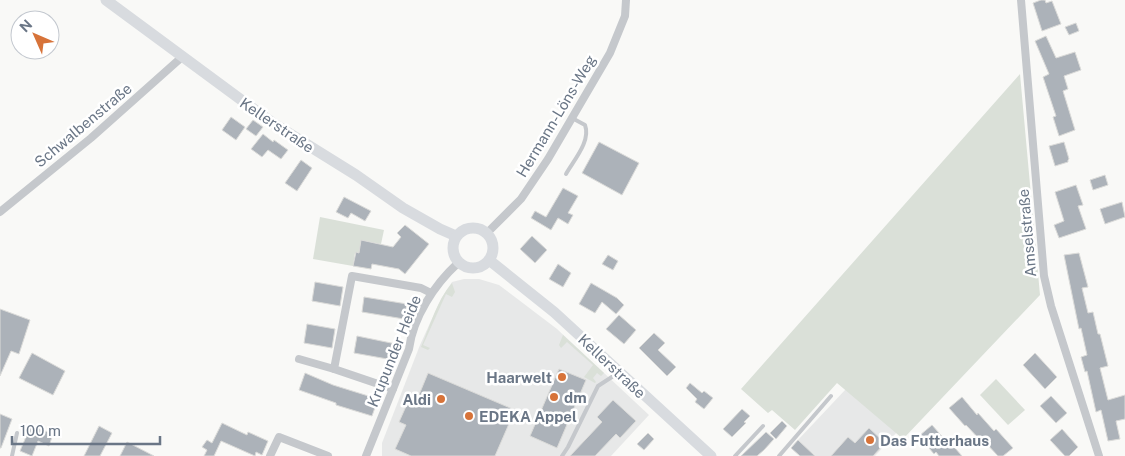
<svg xmlns="http://www.w3.org/2000/svg" width="1125" height="456" font-family="'Public Sans',sans-serif">
	<rect width="100%" height="100%" fill="#f9f9f7"/>
	<!-- built -->
	<g fill="#e7e8e8">
		<path d="M464,279H479L499,285L557,329L649,415L611,456H382V443L420,345L441,299L452,282Z"/>
		<path d="M846,389L897,432L875,456H815L798,440Z"/>
	</g>
	<!-- green -->
	<g fill="#dae0d8">
		<path d="M1020,74L1040,295L903,439L837,383L795,430L772,410L768,413L741,389Z"/>
		<path d="M320,217L384,230L381,244L361,240L359,253H355L353,266L313,259Z"/>
		<path d="M452,283L455,292L452,297L446,294L423,345L430,348L428,350L421,347C430,326 437,300 452,283Z"/>
		<path d="M563,335L604,373L601,376L597,373L593,378L596,382L595,383L584,377L593,365L567,342L561,348L559,345Z"/>
		<path d="M996,379L1025,410L1008,425L980,395Z"/>
	</g>
	<!-- building -->
	<g fill="#acb2b9" stroke="#dbdbd9">
		<path d="M1041,0H1045L1046,3L1052,1L1061,24L1042,31L1033,3Z"/>
		<path d="M1076,23L1079,31L1069,35L1065,27Z"/>
		<path d="M1046,36L1056,58L1075,52L1081,70L1064,76L1068,89L1063,91L1075,130L1059,136L1053,117L1056,116L1043,77L1049,74L1035,41Z"/>
		<path d="M231,117L245,127L236,140L222,130Z"/>
		<path d="M253,120L263,127L256,136L246,129Z"/>
		<path d="M263,134L273,142L274,140L288,150L281,159L268,150L262,157L251,149Z"/>
		<path d="M599,142L639,163L622,195L582,173Z"/>
		<path d="M1064,142L1069,159L1068,160V162L1055,166L1049,146Z"/>
		<path d="M301,160L312,168L297,191L285,183Z"/>
		<path d="M1105,175L1108,185L1093,190L1090,180Z"/>
		<path d="M1076,185L1083,205L1078,206L1086,229L1059,238L1054,225L1064,221L1055,192Z"/>
		<path d="M563,188L578,196L568,213L573,215L568,224L558,218L551,230L531,218L535,211L546,217Z"/>
		<path d="M344,197L371,211L365,221L351,213L348,218L336,212Z"/>
		<path d="M1122,202L1125,217L1105,224L1100,209Z"/>
		<path d="M405,225L429,244L405,274L399,269L372,264L371,269L353,266L356,252L359,253L361,240L393,247L401,237L397,233Z"/>
		<path d="M532,236L547,250L535,263L520,249Z"/>
		<path d="M1079,253L1088,287L1082,288L1088,313L1093,312L1098,334H1100L1108,366L1100,368L1108,400L1125,395V419L1116,421L1120,439L1108,441L1101,410L1096,412L1087,371L1085,372L1081,357L1087,355L1081,328L1079,329L1064,255Z"/>
		<path d="M608,255L618,261L613,270L602,264Z"/>
		<path d="M558,264L571,273L563,287L549,279Z"/>
		<path d="M315,282L343,287L340,306L312,301Z"/>
		<path d="M591,283L617,298L624,305L616,314L602,302L595,313L579,304Z"/>
		<path d="M364,297L407,304L404,319L362,312Z"/>
		<path d="M0,309L30,320L19,354L11,351L0,376Z"/>
		<path d="M619,315L636,330L624,344L606,329Z"/>
		<path d="M307,324L335,329L332,348L304,343Z"/>
		<path d="M654,333L665,343L658,350L676,367L667,376L639,348Z"/>
		<path d="M357,336L396,344L393,360L354,353Z"/>
		<path d="M32,353L65,371L53,395L19,378Z"/>
		<path d="M1035,353L1057,377L1045,389L1023,365Z"/>
		<path d="M559,369L586,380L557,448L530,436Z"/>
		<path d="M305,373L333,385L378,399L372,416L336,405V403L299,390Z"/>
		<path d="M428,373L515,410L495,456H411L395,449L406,425L399,422L407,404L414,407Z"/>
		<path d="M690,383L702,393L704,391L713,398L704,409L695,402L697,399L686,388Z"/>
		<path d="M1051,396L1067,413L1056,423L1040,406Z"/>
		<path d="M962,397L977,415L978,413L994,431L996,429L1013,448L1003,456H998L985,442L983,443L966,425L965,426L949,408Z"/>
		<path d="M613,400L636,421L620,438L616,434L595,456H570L602,422L597,417Z"/>
		<path d="M742,409L750,416L744,422L746,423L732,437L723,429Z"/>
		<path d="M0,414L12,419L1,448H0Z"/>
		<path d="M782,421L787,426L776,439L770,433Z"/>
		<path d="M222,423L247,435L248,432L268,441L262,455L256,452L255,456L221,441L214,456H204L207,450L202,447L207,440L212,443Z"/>
		<path d="M31,425L53,434L49,446L38,441L32,456L20,451Z"/>
		<path d="M932,425L946,441L948,440L962,456H939L936,452L934,454L919,436Z"/>
		<path d="M99,426L112,433L100,456H84Z"/>
		<path d="M869,428L885,443L873,456H831L848,437L855,443Z"/>
		<path d="M1062,429L1078,447L1069,456H1065L1050,440Z"/>
		<path d="M766,432L774,439L764,450L757,456H741Z"/>
		<path d="M648,433L654,439L644,450L637,444Z"/>
		<path d="M798,440L815,456H800L791,448Z"/>
		<path d="M127,442L154,456H120Z"/>
	</g>
	<g fill="none" stroke-linecap="round" stroke-linejoin="round">
		<!-- lane -->
		<g stroke="#c5c8cc" stroke-width="4">
			<path d="M566,174C574,160 591,141 585,125L572,118"/>
			<path d="M12,456L17,433"/>
			<path d="M562,456L568,447L598,386L618,373"/>
			<path d="M735,456L763,426"/>
			<path d="M779,456L831,396"/>
		</g>
		<!-- street -->
		<g stroke="#c5c8cc" stroke-width="8">
			<path d="M1021,0L1044,276L1051,306L1099,456"/>
			<path d="M0,212L91,138L182,57"/>
			<path d="M487,233L521,199L548,159L610,53L625,16L626,0"/>
			<path d="M299,359L334,369"/>
			<path d="M393,389L334,369L352,276L421,288L431,293"/>
			<path d="M270,456L279,437L328,456"/>
			<path d="M366,456L409,349C413,317 435,284 458,263"/>
		</g>
		<!-- secondary -->
		<g stroke="#d8dbdf" stroke-width="11">
			<path d="M106,0L274,124L356,175L403,208L440,229L456,236"/>
			<circle cx="473" cy="248" r="20"/>
			<path d="M489,260L554,312L711,456"/>
		</g>
	</g>
	<!-- markers -->
	<g fill="#d77339" stroke="#fff" stroke-width="2">
		<circle cx="562" cy="377" r="5"/>
		<circle cx="554" cy="397" r="5"/>
		<circle cx="441" cy="399" r="5"/>
		<circle cx="469" cy="416" r="5"/>
		<circle cx="870" cy="440" r="5"/>
	</g>
	<g text-anchor="middle" dominant-baseline="central" stroke-width="5" stroke-linejoin="round" paint-order="stroke">
		<!-- street labels -->
		<g font-size="15" fill="#6a7686" stroke="#fff">
			<text transform="translate(556 116) rotate(-59)">Hermann-Löns-Weg</text>
			<text transform="translate(83 125) rotate(-40)">Schwalbenstraße</text>
			<text transform="translate(277 125) rotate(34)">Kellerstraße</text>
			<text transform="translate(1027 233) rotate(-95)">Amselstraße</text>
			<text transform="translate(394 351) rotate(-68)">Krupunder Heide</text>
			<text transform="translate(612 366) rotate(43)">Kellerstraße</text>
		</g>
		<!-- poi labels -->
		<g font-size="15" font-weight="bold" fill="#6a7686" stroke="#fff" text-anchor="start">
			<text x="552" y="377" text-anchor="end">Haarwelt</text>
			<text x="564" y="397">dm</text>
			<text x="431" y="399" text-anchor="end">Aldi</text>
			<text x="479" y="416">EDEKA Appel</text>
			<text x="880" y="440">Das Futterhaus</text>
		</g>
	</g>
	<!-- north arrow -->
	<g transform="translate(35 35) rotate(315)"><circle r="24" fill="#ffffff" stroke="#c3c8cf"/>
	<path d="M0-4L9 19L0 12L-9 19Z" fill="#d77339"/>
	<text y="-8" font-size="14" font-weight="bold" text-anchor="middle" fill="#6a7686">N</text>
	</g>
	<!-- scale -->
	<path d="M12 436v8h148v-8" fill="none" stroke="#6a7686" stroke-width="2.5"/>
	<text x="20" y="436" font-size="15" fill="#6a7686" stroke="#ffffff" stroke-width="4" paint-order="stroke">100 m</text>
</svg>
